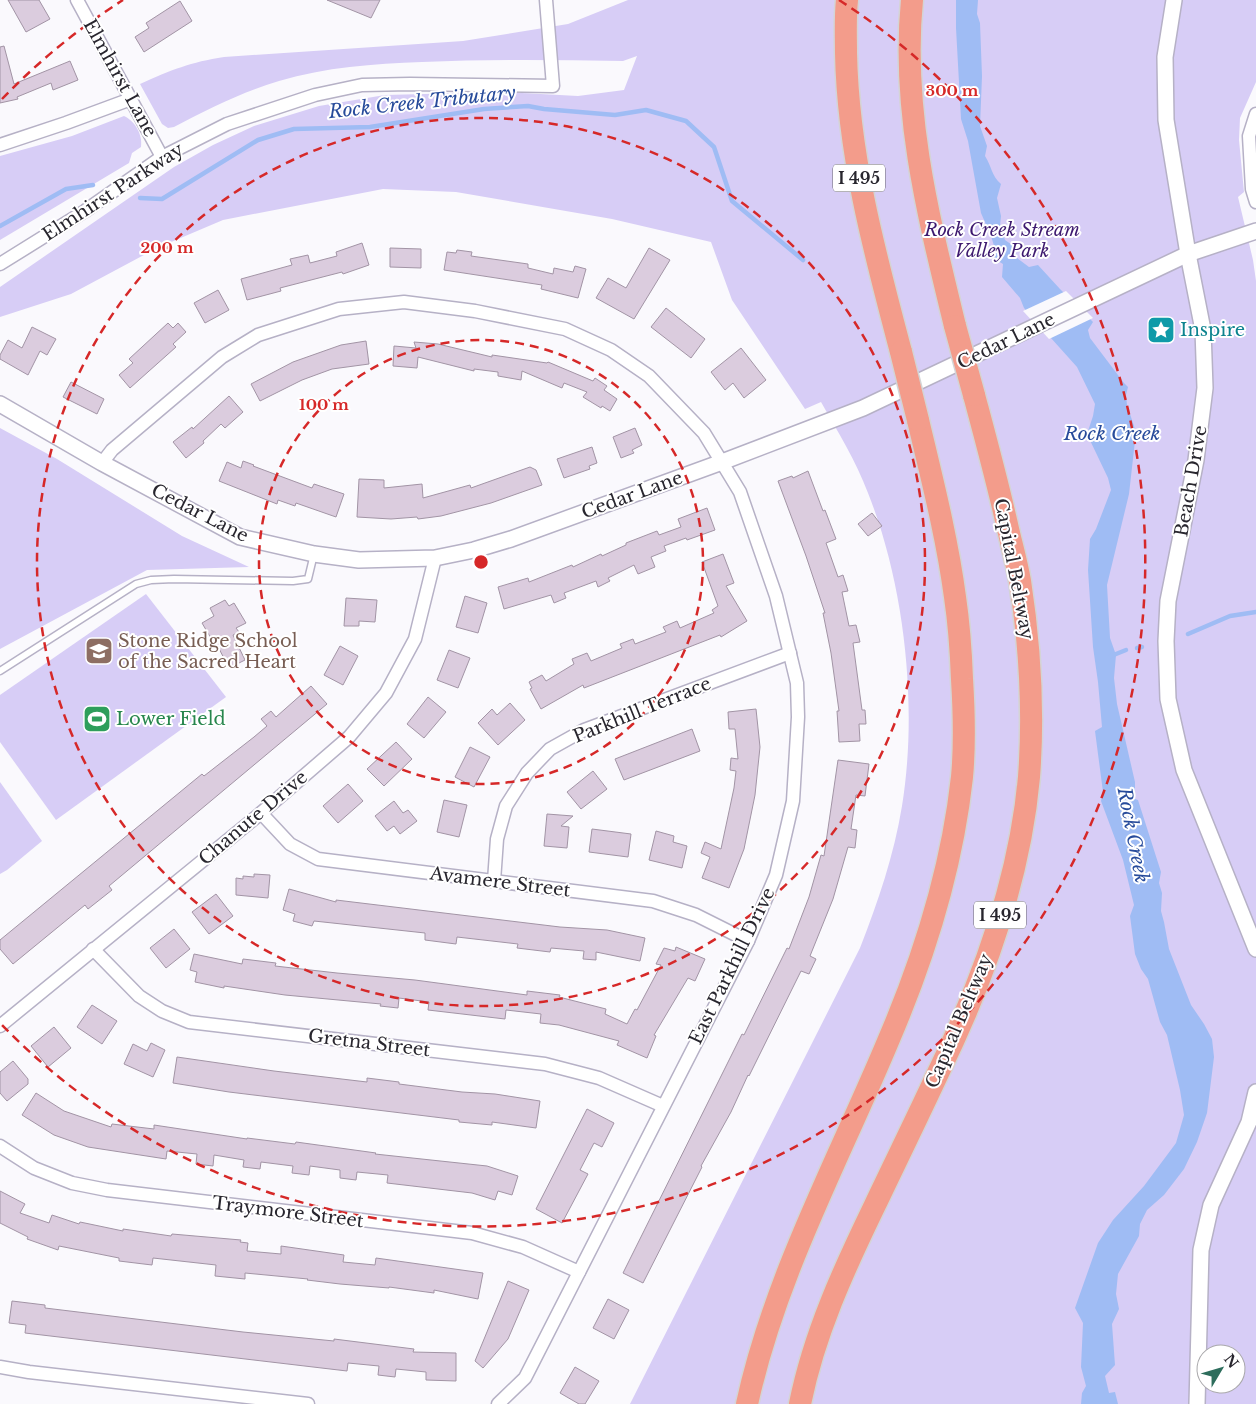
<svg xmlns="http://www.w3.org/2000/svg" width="1256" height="1404" font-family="'Libre Baskerville',serif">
	<rect width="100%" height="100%" fill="#faf9fd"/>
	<!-- green -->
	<g fill="#d7cdf6" fill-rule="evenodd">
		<path d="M628,0H1256V82L1240,118L1239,140L1244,192L1238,197L1253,260L1256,281V1404H630L860,948C878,902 894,855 902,806C918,707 905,586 868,493C856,461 838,432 821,402L805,409L732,300L711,242L612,219L456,192L383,189L223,220L157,248L71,294L0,317V287L174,167L213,145L254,126L319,106L385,95L503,92L578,96L624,90L637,56L623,61C556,60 489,59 422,62C373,64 326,67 279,81C242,92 208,109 174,127L168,128L162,124L140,84C171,70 191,62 224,57L463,41L568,24ZM1206,1354H1236V1384H1206Z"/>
		<path d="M124,116C135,121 143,135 141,147L132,153L129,163L0,240V156L72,136Z"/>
		<path d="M0,428L57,459L182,536L249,567L147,570L0,649Z"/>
		<path d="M146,594L226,697L56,820L0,742V695Z"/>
		<path d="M0,782L42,841L7,870L0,874Z"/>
	</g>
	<!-- water -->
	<path fill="#9fbcf4" d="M956,0H978L977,14L980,23L982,76L980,126L987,146L985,156C992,167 991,175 1001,184L997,198L1001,216L1000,226L1005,240L1015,247L1017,258L1029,267L1038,265L1060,289L1093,322L1088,330L1090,338L1124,383L1128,387L1126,395L1127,405L1136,432L1129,494L1107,585L1110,638L1116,655L1114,678L1117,704L1135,782V799L1138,800L1161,872L1159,883L1162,893L1161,911L1164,922L1169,949L1191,1005L1204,1024L1212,1039L1214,1057L1207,1113L1197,1142L1184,1169L1164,1195L1147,1210L1140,1224L1139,1236L1118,1274L1116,1294L1119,1309L1112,1324L1115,1365L1105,1376L1109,1393L1115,1392L1118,1404H1081L1082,1393L1086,1386L1081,1367L1083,1323L1075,1308L1098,1243L1113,1220L1144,1186L1176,1143L1184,1115L1180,1090L1167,1035L1160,1022L1148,979L1141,969L1135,954L1130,916L1134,905L1123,860L1101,801L1103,792L1095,731L1102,727L1098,682L1093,647L1088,570L1090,539L1096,529L1111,490L1108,478L1087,434L1093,416L1095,404L1077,367L1024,308L1020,298L1002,277L1003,264L993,258L995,249L991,236L981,213L968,141L961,119L956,28Z"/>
	<!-- pier -->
	<path fill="#faf9fd" d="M1066,291L1093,318L1049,339L1023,311Z"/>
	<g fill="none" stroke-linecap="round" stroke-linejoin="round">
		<!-- stream -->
		<g stroke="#9fbcf4" stroke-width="4.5">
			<path d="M140,198L162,199L258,140L294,129L370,127L484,109L528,106L544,109L615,115L646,110L686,121L714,147L732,201L803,260"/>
			<path d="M0,226L66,189L93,185"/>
			<path d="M1188,634L1230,616L1256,612"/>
			<path d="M1137,648L1142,647"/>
			<path d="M1111,656L1126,650"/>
		</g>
	</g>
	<!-- building -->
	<g fill="#dbccde" stroke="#a294a5">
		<path d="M8,0H39L50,19L26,32Z"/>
		<path d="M327,0H380L371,18Z"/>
		<path d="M180,1L192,21L144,52L135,37L149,28L146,23Z"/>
		<path d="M4,46L14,84L70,61L78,80L53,90L51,83L17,97L18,99L0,103V47Z"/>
		<path d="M362,243L369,265L343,274L342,272L280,288L281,291L247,300L241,279L292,265L290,259L308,255L310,263L337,256L336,252Z"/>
		<path d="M390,248L421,249V268L390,267Z"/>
		<path d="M649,248L670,260L634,319L596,298L608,278L626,288Z"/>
		<path d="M457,250L472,252L471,256L528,264V268L553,274L554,268L573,272L575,266L586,269L578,298L541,289L542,285L444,270L447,252L456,253Z"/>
		<path d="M218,290L229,310L205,323L194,303Z"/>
		<path d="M666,308L705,339L691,358L651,327Z"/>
		<path d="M168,323L173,328L178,323L186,332L173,344L176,347L130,388L119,375L133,363L129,359Z"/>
		<path d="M32,327L56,339L47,355L40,351L28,375L0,359V355L8,340L22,348Z"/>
		<path d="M366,341L369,364L332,369L302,380L260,401L251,384L293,362L341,345Z"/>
		<path d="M414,342L438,344L492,357V355L547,363L548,362L593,381L595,378L607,386L604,390L617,399L610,411L602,406L601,408L583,397L587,392L564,383L562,388L522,371L521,380L498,376V372L474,369V371L418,357L417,368L393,366L394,346L416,348Z"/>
		<path d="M741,348L766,380L744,398L733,383L725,390L711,372Z"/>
		<path d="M71,382L104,399L97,414L63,397Z"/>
		<path d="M229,396L243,412L225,428L221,424L203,441L204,443L186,458L173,442L192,427L193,429Z"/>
		<path d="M635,428L642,445L632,450L634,453L621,458L613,437Z"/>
		<path d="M592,447L597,463L589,466L590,469L564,478L557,459Z"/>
		<path d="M243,461L254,465L253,466L312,488L314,484L344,494L336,517L296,503L295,506L278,500L277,504L219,481L227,462L241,468Z"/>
		<path d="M530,467L536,470L542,485L491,503L441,516L418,519L417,517L391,519L357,517L359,479L384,480V488L422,484L423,498L470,485L471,488Z"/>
		<path d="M808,471L823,511L825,510L836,539L826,543L838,577L843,575L848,591L842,592L849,626L856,625L860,642L853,643L862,710H865L866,724H859L860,741L839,742L837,711H839L831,653L823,613H825L806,556L778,481L792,476L793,478Z"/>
		<path d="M707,508L715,530L687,540L686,538L664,546L666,551L651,557L655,567L638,574L634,565L608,578L610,581L598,587L596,581L564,593L566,598L554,603L551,595L504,609L498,587L528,578L529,582L572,565L573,567L601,554L602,556L626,545V543L657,531L659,535L681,527L678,519Z"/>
		<path d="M872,513L882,526L868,536L858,524Z"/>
		<path d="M723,554L734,583L726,586L747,621L721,637L720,635L584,688L583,685L541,709L530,689L532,688L529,682L542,675L546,681L574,664L572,659L587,653L591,661L622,648L620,644L633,639L635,644L666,632L663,627L677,621L680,628L714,613L712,610L718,606L702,562Z"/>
		<path d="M465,596L487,603L478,633L456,627Z"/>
		<path d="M346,598L377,600L375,622L359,621V626H344Z"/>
		<path d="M225,600L229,606L234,603L246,623L236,628L239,632L233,635L245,660L229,668L214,639L212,640L202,623L214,616L210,608Z"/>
		<path d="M340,646L358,656L343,685L324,675Z"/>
		<path d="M449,650L470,658L458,688L437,680Z"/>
		<path d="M311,686L327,704L109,886L112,890L88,909L85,905L13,964L0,949V940L202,774L204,776L254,737L267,726L261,719L271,711L276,717Z"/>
		<path d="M428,697L446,712L424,738L407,724Z"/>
		<path d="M510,703L525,720L498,745L478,723L492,709L497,715Z"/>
		<path d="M756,709L760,747L755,795L744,849L729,888L702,878L710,857L701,853L705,842L721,849L734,788L736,771L730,770L731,758L738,759L735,729H729L728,712Z"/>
		<path d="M692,729L700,751L624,780L615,759Z"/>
		<path d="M396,742L412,759L384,786L367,769Z"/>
		<path d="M470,747L490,757L474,787L455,777Z"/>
		<path d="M838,760L869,764L865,796L856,795L851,829L857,830L855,848L848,847L833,899L810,956L816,959L809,974L801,971L749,1076L748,1075L731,1112L701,1166L702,1167L643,1283L623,1273L742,1034L744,1035L787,948L789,949L809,897L821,855L824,856Z"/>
		<path d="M593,771L607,789L581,809L567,792Z"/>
		<path d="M348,784L363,801L338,823L323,806Z"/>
		<path d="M444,800L467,805L459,837L437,832Z"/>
		<path d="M394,801L403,813L408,810L417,821L400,834L394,826L387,831L375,816Z"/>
		<path d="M547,814L573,816L561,826L569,827L567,848L544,846Z"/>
		<path d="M592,829L631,834L628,857L589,852Z"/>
		<path d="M656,831L674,836L673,842L687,846L682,868L649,860Z"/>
		<path d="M254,874L270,875L268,898L236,895V878L243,879V876L254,877Z"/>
		<path d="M289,889L336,902V900L560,927L607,930L645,938L640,961L596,952V960L583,959L584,951L551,948L550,952L517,948L518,944L457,937L456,944L425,940V933L314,921L312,926L293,921L295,914L283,910Z"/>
		<path d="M216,894L233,916L209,934L192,912Z"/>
		<path d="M174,929L190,949L166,968L150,948Z"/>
		<path d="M676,947L705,959L695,981L688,978L654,1035L656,1036L647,1058L617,1045L619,1041L559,1025L540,1023L541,1014L506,1010L505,1019L428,1010L429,1002L399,998L398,1008L380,1006L381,1004L285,995L224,986V988L195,982L197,972L190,970L194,954L242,964L243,959L276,963L275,966L337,973L415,980L527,995V991L560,995L559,997L606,1009L605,1014L627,1024L635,1009L637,1010L661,965L656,964L664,948L675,951Z"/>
		<path d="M92,1005L117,1021L102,1044L77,1027Z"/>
		<path d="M54,1027L71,1048L48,1067L31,1046Z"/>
		<path d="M151,1043L165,1050L153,1077L124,1064L133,1044L147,1051Z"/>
		<path d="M177,1057L274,1071L367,1082V1078L399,1082V1084L462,1092L495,1094L540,1101L536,1128L492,1122V1125L459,1122V1120L229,1092L173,1083Z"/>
		<path d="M13,1061L28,1079V1084L7,1101L0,1093V1072Z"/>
		<path d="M36,1093L64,1111L111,1127L112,1124L154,1129V1125L247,1139V1138L295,1144L296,1142L376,1153L375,1154L487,1166L518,1176L512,1195L498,1191L495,1200L472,1193L387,1183L388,1175L357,1172L356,1180L340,1178V1170L310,1166L309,1175L292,1173L293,1166L261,1162L260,1169L243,1167L244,1160L214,1155L213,1166L196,1164L197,1154L167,1151L166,1159L88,1147L54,1135L22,1115Z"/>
		<path d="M587,1109L614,1123L602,1147L594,1143L580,1170L588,1174L562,1223L536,1209Z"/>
		<path d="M0,1191L25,1204L20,1213L49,1223L52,1215L79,1224L80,1222L123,1231V1229L171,1236L172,1234L241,1240L240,1242L248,1243L247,1251L281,1254V1246L344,1255L343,1262L375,1265L376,1258L483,1273L478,1299L434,1290V1293L389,1287V1288L340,1284L307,1280L308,1279L245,1273V1279L215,1276L216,1265L153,1258L152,1265L119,1261V1258L59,1246L58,1250L27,1239L28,1237L0,1223Z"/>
		<path d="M508,1281L529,1290L508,1339L483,1368L475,1361Z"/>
		<path d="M608,1299L629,1310L614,1339L593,1328Z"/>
		<path d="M12,1301L45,1305V1308L243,1332L334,1341V1339L414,1349L413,1352L456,1353V1381L426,1380V1372L396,1369L395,1377L378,1375L379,1366L348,1363L347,1371L25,1333L26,1325L9,1323Z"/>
		<path d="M575,1367L599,1381L585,1404H579L560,1393Z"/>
	</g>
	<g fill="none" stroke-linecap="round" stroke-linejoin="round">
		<defs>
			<path id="service" d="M0,671L136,584L151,580L174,579L293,581L308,579L314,554"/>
			<g id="minor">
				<path d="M77,0L162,157"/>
				<path d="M1256,114L1249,136L1252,189L1256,202"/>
				<path d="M0,145L66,123L131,99"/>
				<path d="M0,264L85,211L162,157L227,124L315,95L362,85L410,84L553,86L546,0"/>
				<path d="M102,463L112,450L222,357L258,335L339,309L404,302L475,311L565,329L611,350L649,376L704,433L740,492L776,596L797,683L798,717L793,801L776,875L748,941L525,1378L498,1404"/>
				<path d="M261,813L290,844L318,859L653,901L696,915L748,941"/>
				<path d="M494,881L497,839L506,806L527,773L550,749L584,730L790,653"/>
				<path d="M93,949L139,996L162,1011L189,1022L545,1064L599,1078L663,1106"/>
				<path d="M0,1026L261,813L349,737L386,693L415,639L435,558"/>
				<path d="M0,1146L34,1168L72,1183L107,1190L472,1233L523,1247L579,1272"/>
				<path d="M0,1367L29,1372L308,1404"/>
			</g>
			<g id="tertiary">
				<path d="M1174,0L1165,57L1166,120L1188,254L1203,330L1205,388L1196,460L1168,601L1166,641L1168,699L1184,770L1256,949"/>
				<path d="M0,404L102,463L240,537L314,554L359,560L435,558L474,550L511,539L722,462L863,408L1188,254L1256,231"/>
				<path d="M1197,1404L1201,1250L1211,1205L1249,1122L1256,1092"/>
			</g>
			<g id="motorway">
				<path d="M847,0C845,18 846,36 846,53C848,155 875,254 901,352"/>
				<path d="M912,0C901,111 929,219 955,326"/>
				<path d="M747,1404C775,1276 839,1159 889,1039C925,955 952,868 962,777C965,745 964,711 962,679C961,652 959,624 955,597C947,537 932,479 918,420"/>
				<path d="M800,1404C814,1334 844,1269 875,1205C896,1161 918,1116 939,1071C983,981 1020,877 1029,777C1034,711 1030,646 1020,581C1017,564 1012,546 1008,529C998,484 986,440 974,395"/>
			</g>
		</defs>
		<!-- service casing -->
		<use href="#service" stroke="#b6b1c6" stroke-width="9"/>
		<!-- minor casing -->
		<use href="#minor" stroke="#b6b1c6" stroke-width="15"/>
		<!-- tertiary casing -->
		<use href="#tertiary" stroke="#b6b1c6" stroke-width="18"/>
		<!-- motorway casing -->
		<use href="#motorway" stroke="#d4d4d5" stroke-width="25"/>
		<!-- service -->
		<use href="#service" stroke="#fff" stroke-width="6"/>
		<!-- minor -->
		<use href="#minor" stroke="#fff" stroke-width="12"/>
		<!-- tertiary -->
		<use href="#tertiary" stroke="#fff" stroke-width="15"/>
		<!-- motorway -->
		<use href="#motorway" stroke="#f39c8b" stroke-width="22"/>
		<defs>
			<g id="motorway-bridge">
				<path d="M955,326L974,395"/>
				<path d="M901,352L918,420"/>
			</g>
		</defs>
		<!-- motorway-bridge casing -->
		<use href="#motorway-bridge" stroke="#d4d4d5" stroke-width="25" stroke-linecap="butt"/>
		<!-- motorway-bridge -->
		<use href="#motorway-bridge" stroke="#f39c8b" stroke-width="22"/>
	</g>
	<!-- distance rings -->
	<g fill="none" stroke="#d62828" stroke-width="2.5" stroke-dasharray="9 6">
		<circle cx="481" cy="562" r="222"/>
		<circle cx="481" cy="562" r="444"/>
		<path d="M2 99A666 666 0 0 1 123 0M839 0A666 666 0 1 1 2 1025"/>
	</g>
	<!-- icons -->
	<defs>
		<symbol id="sight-square" viewBox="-11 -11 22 22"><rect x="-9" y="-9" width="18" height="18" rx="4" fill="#0f9aa8" stroke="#fff"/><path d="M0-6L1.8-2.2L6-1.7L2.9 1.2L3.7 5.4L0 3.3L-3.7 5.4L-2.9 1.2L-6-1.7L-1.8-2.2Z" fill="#fff"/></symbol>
		<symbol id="school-square" viewBox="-11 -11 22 22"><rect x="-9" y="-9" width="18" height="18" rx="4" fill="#8d6e63" stroke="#fff"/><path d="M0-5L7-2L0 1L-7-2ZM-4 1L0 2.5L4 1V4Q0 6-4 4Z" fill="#fff"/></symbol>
		<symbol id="stadium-square" viewBox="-11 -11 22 22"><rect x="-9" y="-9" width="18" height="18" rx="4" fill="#2e9e5b" stroke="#fff"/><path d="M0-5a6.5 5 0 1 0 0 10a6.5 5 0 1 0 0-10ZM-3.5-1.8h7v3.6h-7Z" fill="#fff"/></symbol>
	</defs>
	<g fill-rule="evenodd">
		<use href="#sight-square" x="1145" y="314" width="32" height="32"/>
		<use href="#school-square" x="83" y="635" width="32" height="32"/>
		<use href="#stadium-square" x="81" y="703" width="32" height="32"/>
	</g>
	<g text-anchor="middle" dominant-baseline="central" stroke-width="4" stroke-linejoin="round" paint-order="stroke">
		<!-- shield labels -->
		<g fill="#fff" stroke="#68676d" stroke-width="1">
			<rect x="833" y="164.5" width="52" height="27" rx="4"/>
			<rect x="974" y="901.5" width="52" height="27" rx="4"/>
		</g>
		<g font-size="16" font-weight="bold" fill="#28262e">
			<text x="859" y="178">I 495</text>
			<text x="1000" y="915">I 495</text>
		</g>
		<!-- street labels -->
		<g font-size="18" fill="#28262e" stroke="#fff">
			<text transform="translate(120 78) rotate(61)">Elmhirst Lane</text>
			<text transform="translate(113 192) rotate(-33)">Elmhirst Parkway</text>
			<text transform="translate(1006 341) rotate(-26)">Cedar Lane</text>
			<text transform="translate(1191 481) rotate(-80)">Beach Drive</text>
			<text transform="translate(632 495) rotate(-20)">Cedar Lane</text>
			<text transform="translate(200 513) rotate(27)">Cedar Lane</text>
			<text transform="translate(1014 569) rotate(79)">Capital Beltway</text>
			<text transform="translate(642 710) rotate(-22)">Parkhill Terrace</text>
			<text transform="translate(253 818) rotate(-40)">Chanute Drive</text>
			<text transform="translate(500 882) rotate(7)">Avamere Street</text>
			<text transform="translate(732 966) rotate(-64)">East Parkhill Drive</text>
			<text transform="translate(959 1021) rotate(-67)">Capital Beltway</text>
			<text transform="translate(369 1043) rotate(7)">Gretna Street</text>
			<text transform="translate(288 1212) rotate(7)">Traymore Street</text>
		</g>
		<!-- park labels -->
		<g font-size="18" font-style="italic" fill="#3d196f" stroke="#fff">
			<text x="1002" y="230">Rock Creek Stream<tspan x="1002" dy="21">Valley Park</tspan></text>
		</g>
		<!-- culture labels -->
		<g font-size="18" fill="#0d838f" stroke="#fff" text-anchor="start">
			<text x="1180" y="330">Inspire</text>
		</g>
		<!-- education labels -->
		<g font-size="18" fill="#785e54" stroke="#fff" text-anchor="start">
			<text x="118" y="641">Stone Ridge School<tspan x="118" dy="21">of the Sacred Heart</tspan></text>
		</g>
		<!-- leisure labels -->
		<g font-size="18" fill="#27864d" stroke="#fff" text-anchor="start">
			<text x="116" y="719">Lower Field</text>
		</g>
		<!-- water labels -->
		<g font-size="19" font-style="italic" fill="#274b9b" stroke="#fff">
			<text transform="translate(422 102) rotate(-6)">Rock Creek Tributary</text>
			<text x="1112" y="433">Rock Creek</text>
			<text transform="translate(1133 835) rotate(79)">Rock Creek</text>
		</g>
	</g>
	<circle cx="481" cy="562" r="8" fill="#d62828" stroke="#fff" stroke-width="2.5"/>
	<g font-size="15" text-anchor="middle" font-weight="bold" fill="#d62828" stroke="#fff" stroke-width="4" stroke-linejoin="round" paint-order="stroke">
		<text x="952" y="96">300 m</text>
		<text x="167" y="253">200 m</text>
		<text x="324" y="410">100 m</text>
	</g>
	<!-- north arrow -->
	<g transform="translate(1221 1369) rotate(52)"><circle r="24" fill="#ffffff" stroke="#a9a8ab"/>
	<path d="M0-4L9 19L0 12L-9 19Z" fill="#2d6d5c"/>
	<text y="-8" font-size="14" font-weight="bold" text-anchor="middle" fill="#28262e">N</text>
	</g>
</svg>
